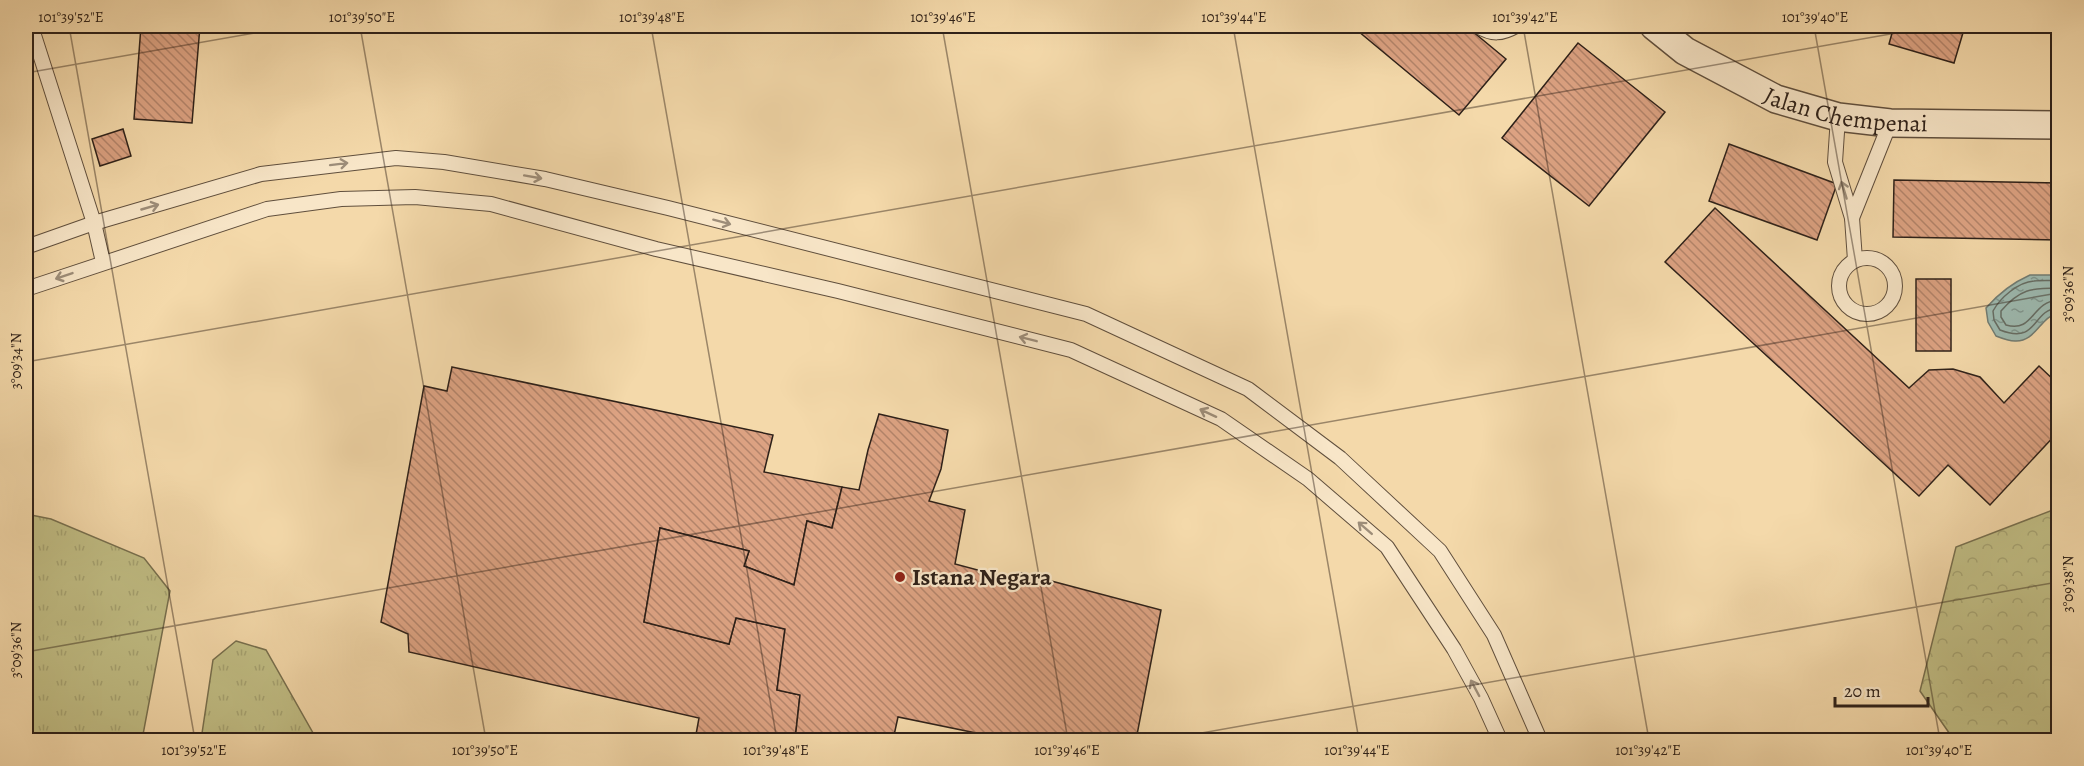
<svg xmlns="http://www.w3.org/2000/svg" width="2084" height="766" font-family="Alegreya,serif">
	<defs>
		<pattern id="grass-tufts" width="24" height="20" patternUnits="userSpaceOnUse" patternTransform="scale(1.5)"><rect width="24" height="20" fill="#c1be85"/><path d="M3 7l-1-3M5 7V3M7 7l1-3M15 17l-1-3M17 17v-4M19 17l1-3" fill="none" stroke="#a6a372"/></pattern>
		<pattern id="forest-crowns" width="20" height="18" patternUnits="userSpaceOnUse" patternTransform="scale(1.5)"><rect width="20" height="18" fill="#c1be85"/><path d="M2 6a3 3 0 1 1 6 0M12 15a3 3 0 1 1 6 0" fill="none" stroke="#a6a372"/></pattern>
		<pattern id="water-ripples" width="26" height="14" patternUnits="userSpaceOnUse" patternTransform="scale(1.5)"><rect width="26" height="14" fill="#9db9af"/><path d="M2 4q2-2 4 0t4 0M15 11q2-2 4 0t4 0" fill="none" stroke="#80968e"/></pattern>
		<pattern id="building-back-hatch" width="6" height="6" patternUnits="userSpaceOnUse" patternTransform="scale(1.5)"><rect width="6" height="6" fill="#dca282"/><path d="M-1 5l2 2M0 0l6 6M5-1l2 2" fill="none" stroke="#b3846a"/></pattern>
	</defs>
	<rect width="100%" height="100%" fill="#f4d9aa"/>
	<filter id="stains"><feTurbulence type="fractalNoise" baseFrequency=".00333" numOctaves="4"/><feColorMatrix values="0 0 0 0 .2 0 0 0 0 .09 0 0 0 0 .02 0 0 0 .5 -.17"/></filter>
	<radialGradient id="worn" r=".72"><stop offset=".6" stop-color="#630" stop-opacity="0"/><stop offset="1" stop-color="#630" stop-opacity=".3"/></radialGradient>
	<!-- grass -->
	<g fill="url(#grass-tufts)" stroke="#78704f" stroke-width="1.5">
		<path d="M26,514L51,519L144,558L170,591L142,740H26Z"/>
		<path d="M236,641L266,650L317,740H201L213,660Z"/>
	</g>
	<!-- forest -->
	<path fill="url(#forest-crowns)" stroke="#78704f" stroke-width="1.5" d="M2058,508V740H1954L1920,691L1956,547Z"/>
	<!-- water -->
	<path fill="url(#water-ripples)" stroke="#717c73" stroke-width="1.5" d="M2030,275H2058V313C2040,317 2036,342 2015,341C2009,341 2001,338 1996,336L1988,322L1986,308C1999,293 2012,283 2030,275Z"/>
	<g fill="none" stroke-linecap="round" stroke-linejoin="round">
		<!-- shore -->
		<g stroke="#666d64" stroke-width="1.5">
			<path d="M2058,280C2051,281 2042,280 2034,281C2018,282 2000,298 1993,311L1994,320L2000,330C2039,345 2031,310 2058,308"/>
			<path d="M2058,288C2031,288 2020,289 2001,311V317L2006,325C2034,333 2031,302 2058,300"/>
		</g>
	</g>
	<!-- building -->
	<g fill="url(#building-back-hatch)" stroke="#2e2119" stroke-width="1.5">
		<path d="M141,26H200L192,123L134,119Z"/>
		<path d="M1352,26H1466L1506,59L1459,115Z"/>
		<path d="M1894,26H1965L1954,63L1889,44Z"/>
		<path d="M1578,43L1665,112L1589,206L1502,138Z"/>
		<path d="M123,129L131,156L100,166L92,139Z"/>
		<path d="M1729,144L1837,184L1817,240L1709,201Z"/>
		<path d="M1894,180L2058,183V240L1893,237Z"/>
		<path d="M1715,208L1909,388L1929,370L1953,369L1980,377L2004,403L2039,366L2058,384V432L1990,505L1948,465L1919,496L1665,262Z"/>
		<rect x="1916" y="279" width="35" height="72"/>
		<path d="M452,367L773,435L764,472L842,487L832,528L807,521L794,585L744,566L749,551L660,528L644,622L729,644L736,618L785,629L777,690L800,695L795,740H695L699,718L409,652L408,634L381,622L424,386L447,391Z"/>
		<path d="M879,414L948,430L941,469L929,501L965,510L955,564L1019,581L1021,573L1161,610L1136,740H1010L898,717L893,740H795L800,695L777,690L785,629L736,618L729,644L644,622L660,528L749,551L744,566L794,585L807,521L832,528L842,487L859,490L868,450Z"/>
	</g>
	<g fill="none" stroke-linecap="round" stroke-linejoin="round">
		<defs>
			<g id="service">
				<path d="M31,26L94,223L103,262"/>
				<path d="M1478,26C1492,35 1502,34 1516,26"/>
				<path d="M1838,117L1835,162L1852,218L1855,260"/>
				<path d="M1852,218L1890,123"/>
				<path d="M26,247L94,223L261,174L396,158L444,162L545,179L668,208L1086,314L1248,389L1340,458L1440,551L1494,635L1540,740"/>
				<circle cx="1867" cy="286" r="28"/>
				<path d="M26,289L267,209L341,199L415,197L491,204L656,249L838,291L1071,350L1221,419L1308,479L1387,547L1454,649L1481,698L1500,740"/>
			</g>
			<g id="minor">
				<path id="s1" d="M1654,26L1685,51L1776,99L1838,117L1890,123L2058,125"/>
			</g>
		</defs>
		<!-- service casing -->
		<use href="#service" stroke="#604f3d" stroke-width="16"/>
		<!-- minor casing -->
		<use href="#minor" stroke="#604f3d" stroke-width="30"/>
		<!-- service -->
		<use href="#service" stroke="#f8e6c8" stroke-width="14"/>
		<!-- minor -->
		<use href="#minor" stroke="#f8e6c8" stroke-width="27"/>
	</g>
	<!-- one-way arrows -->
	<defs><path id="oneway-shaft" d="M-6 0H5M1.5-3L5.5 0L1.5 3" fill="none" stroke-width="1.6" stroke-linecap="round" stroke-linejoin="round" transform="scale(1.5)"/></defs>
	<g stroke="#9d8d79">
		<use href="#oneway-shaft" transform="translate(339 164) rotate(-7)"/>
		<use href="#oneway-shaft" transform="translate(533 177) rotate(10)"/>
		<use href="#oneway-shaft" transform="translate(1844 190) rotate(-107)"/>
		<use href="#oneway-shaft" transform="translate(150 207) rotate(-16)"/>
		<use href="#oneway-shaft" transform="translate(722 222) rotate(15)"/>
		<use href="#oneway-shaft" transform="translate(64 276) rotate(161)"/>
		<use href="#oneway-shaft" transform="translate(1028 339) rotate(-166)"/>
		<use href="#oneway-shaft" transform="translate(1208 413) rotate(-155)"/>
		<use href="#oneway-shaft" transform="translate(1365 528) rotate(-139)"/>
		<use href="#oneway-shaft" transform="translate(1475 688) rotate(-118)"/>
	</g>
	<!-- ticks -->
	<path fill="none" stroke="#2e2119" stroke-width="1.5" stroke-opacity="0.45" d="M69,26L195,740M360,26L486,740M651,26L777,740M942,26L1068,740M1233,26L1359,740M1523,26L1649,740M1814,26L1940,740M26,73L295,26M26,362L1936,26M26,652L2058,293M1162,740L2058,582"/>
	<!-- markers -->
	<circle fill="#8f2418" stroke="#f8e6c8" stroke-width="2" cx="900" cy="577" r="6"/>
	<g text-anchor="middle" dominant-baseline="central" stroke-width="4.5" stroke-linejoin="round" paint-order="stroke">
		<!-- street labels -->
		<g font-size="24" fill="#2e2119" stroke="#f8e6c8">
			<text stroke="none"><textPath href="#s1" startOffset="214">Jalan Chempenai</textPath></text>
		</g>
		<!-- poi labels -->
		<g font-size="24" font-weight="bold" fill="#2e2119" stroke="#f8e6c8" text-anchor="start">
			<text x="912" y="577">Istana Negara</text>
		</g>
	</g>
	<!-- margin -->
	<rect width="2084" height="766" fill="none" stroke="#f4d9aa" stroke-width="66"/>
	<!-- scale -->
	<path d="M1835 697v9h93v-9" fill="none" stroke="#2e2119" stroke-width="3"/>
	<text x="1844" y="697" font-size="18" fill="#2e2119" stroke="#f8e6c8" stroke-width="4.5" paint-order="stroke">20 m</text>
	<rect x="33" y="33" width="2018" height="700" fill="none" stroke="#2e2119" stroke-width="2"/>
	<g font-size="15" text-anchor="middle" fill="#2e2119">
		<text x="71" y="22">101°39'52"E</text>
		<text x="362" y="22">101°39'50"E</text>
		<text x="652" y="22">101°39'48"E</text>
		<text x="943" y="22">101°39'46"E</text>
		<text x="1234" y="22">101°39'44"E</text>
		<text x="1525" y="22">101°39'42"E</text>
		<text x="1815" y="22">101°39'40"E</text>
		<text transform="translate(2068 294) rotate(-90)" y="5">3°09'36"N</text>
		<text transform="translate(16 361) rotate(-90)" y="5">3°09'34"N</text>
		<text transform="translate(2068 584) rotate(-90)" y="5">3°09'38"N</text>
		<text transform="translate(16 650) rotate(-90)" y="5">3°09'36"N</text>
		<text x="194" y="755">101°39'52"E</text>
		<text x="485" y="755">101°39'50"E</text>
		<text x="776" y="755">101°39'48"E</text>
		<text x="1067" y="755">101°39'46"E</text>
		<text x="1357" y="755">101°39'44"E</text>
		<text x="1648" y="755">101°39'42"E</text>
		<text x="1939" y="755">101°39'40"E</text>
	</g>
	<rect width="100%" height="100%" filter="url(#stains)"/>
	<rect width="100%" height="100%" fill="url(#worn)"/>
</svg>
